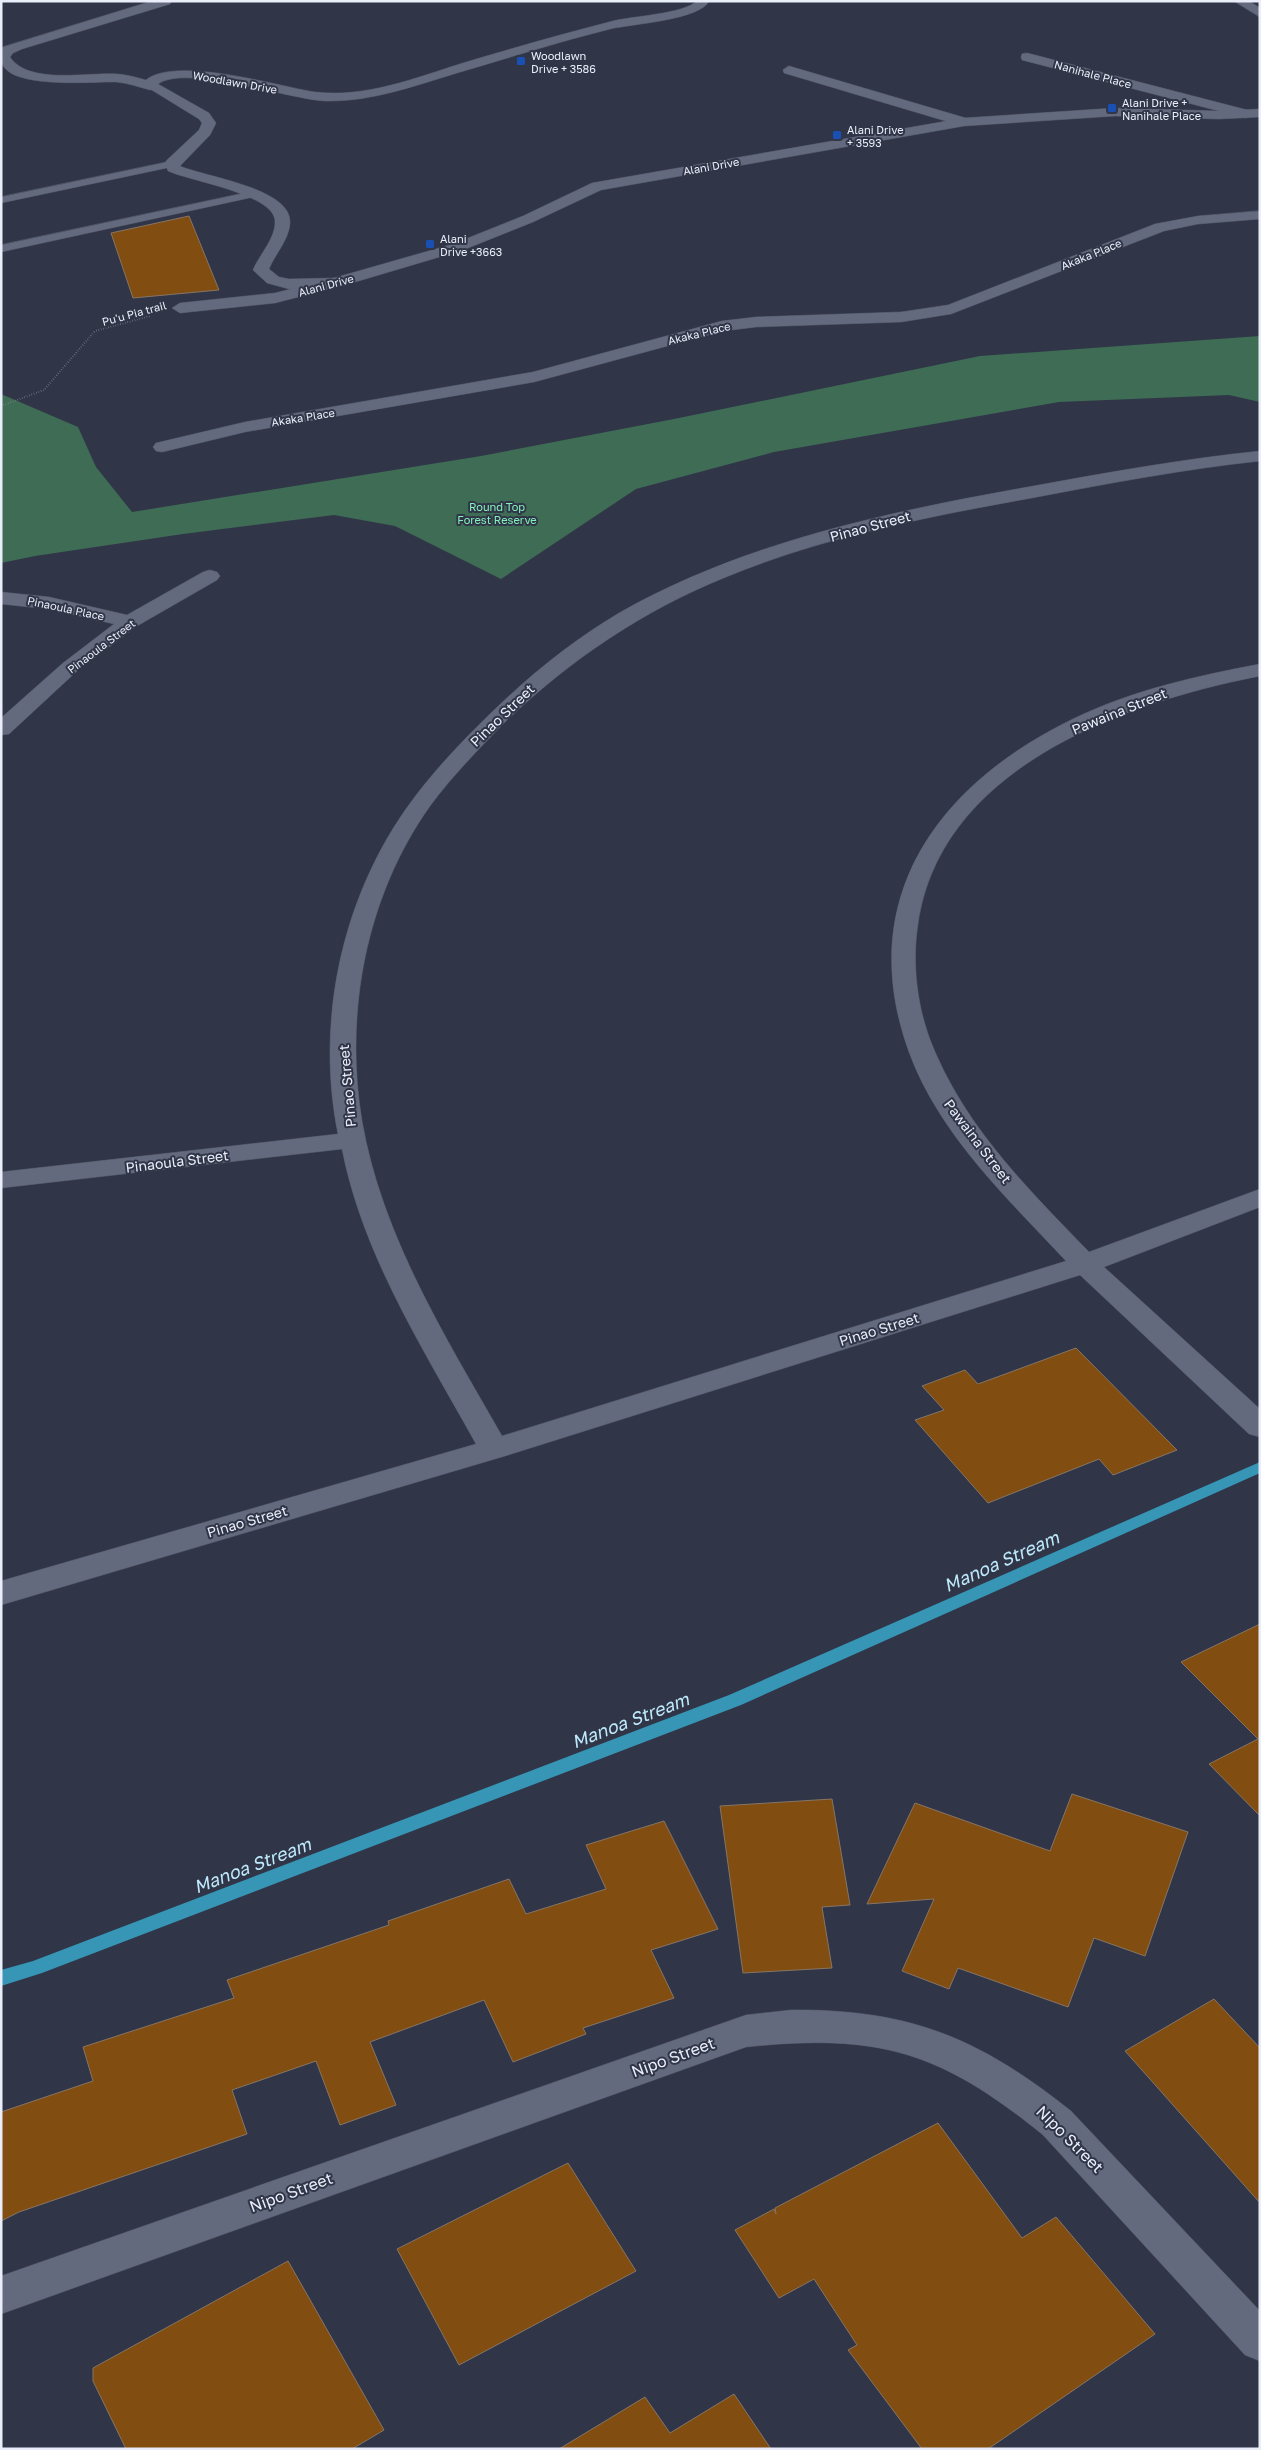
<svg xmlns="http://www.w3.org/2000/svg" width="1261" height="2450" font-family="'Golos Text',sans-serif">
	<rect width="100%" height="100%" fill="#303648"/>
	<!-- green -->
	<path fill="#3f6c55" d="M1260,336V402L1229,395L1059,402L774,452L636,489L501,579L395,526L334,515L183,534L35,556L1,563V394L78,427L96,467L132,512L481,456L674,419L980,356Z"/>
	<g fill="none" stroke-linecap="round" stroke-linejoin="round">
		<!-- stream -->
		<path fill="#3795b6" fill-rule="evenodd" d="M1260,1462V1473L741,1705L42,1973L1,1986V1970L33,1961L729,1695Z"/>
	</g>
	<!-- building -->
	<g fill="#814d11" stroke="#877564">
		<path d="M189,216L219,290L133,298L111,233Z"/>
		<path d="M1076,1348L1177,1450L1113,1475L1099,1459L988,1503L915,1420L944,1410L922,1386L965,1370L978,1384Z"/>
		<path d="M1260,1624V1816L1209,1764L1258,1739L1181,1662Z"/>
		<path d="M1072,1794L1188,1832L1145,1956L1094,1938L1068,2007L958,1968L949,1989L902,1971L934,1899L867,1904L915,1803L1050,1851Z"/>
		<path d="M832,1799L850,1905L822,1907L832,1968L743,1973L720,1806Z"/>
		<path d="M664,1821L718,1929L651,1950L674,1998L583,2028L586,2034L513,2062L484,2000L370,2042L396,2105L340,2125L316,2061L232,2090L247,2134L19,2212L1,2221V2112L93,2081L83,2047L234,1998L227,1980L389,1925L388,1921L509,1879L526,1914L606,1889L586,1845Z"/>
		<path d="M1214,1999L1260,2048V2203L1125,2051Z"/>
		<path d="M938,2123L1022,2238L1056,2217L1155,2334L988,2449H922L848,2350L857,2345L814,2279L779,2298L735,2230L774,2209L776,2214L775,2208Z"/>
		<path d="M568,2163L636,2271L459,2365L397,2249Z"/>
		<path d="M288,2261L384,2430L352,2449H126L93,2381V2368Z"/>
		<path d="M734,2394L771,2449H559L645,2397L670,2433Z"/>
	</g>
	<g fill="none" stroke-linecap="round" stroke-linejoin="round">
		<defs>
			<g id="service">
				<path d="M172,161L177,164L176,166L1,203V197Z"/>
				<path d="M254,191L258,192V196L1,252V245Z"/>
			</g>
			<g id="minor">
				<path d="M152,1H172L170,4L22,49L13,53L10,57C28,85 88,72 117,74C130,75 143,79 155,83L157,86L155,89L150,90C139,87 128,83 116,82C95,81 1,91 1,58C1,54 1,51 3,47Z"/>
				<path d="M1027,53L1251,111L1253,114L1246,118L1022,60L1021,57L1022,54Z"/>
				<path d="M789,66L969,119L971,122L969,125H959L784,73L783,70Z"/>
				<path d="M1260,211V219L1198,224L1164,231L951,314L901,322L756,327L723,331L534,382L245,432L162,452L156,451L153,447L156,443L245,422L533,372L722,321L756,317L901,312L948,305L1155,224L1198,216Z"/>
				<path d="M335,278L341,280L343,283L341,286L275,303L180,313L172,308L180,303L275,293Z"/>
				<path d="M1260,451V461C1185,469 1111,483 1037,497C932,516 825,536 726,577C642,611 570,660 505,722C479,749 452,776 430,806C366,896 344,1013 362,1121C382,1236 445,1336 502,1436L1066,1261C1007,1198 939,1134 909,1052C853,898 939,783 1075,718C1133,690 1197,676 1260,664V676C1122,703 935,769 917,931C912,972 919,1017 936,1054C970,1132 1031,1192 1089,1252L1260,1189V1207L1104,1267L1260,1409V1437L1249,1434L1080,1275L505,1456L1,1605V1581L476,1444C424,1350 363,1256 342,1149L1,1188V1172L338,1134C317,1030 338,917 394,827C421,784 455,748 491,713C530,675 572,641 619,613C744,542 888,512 1028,487C1105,473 1182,459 1260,451Z"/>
				<path d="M210,570L217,572L220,576L217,580L137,626L77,671L9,734L1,735V718L63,663L114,624L49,609L1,604V592L49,597L127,615L203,572Z"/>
				<path d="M791,2010C910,2009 979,2038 1071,2111L1260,2311V2361L1245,2355L1043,2135C940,2051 878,2033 746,2047L1,2314V2276L746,2015Z"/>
			</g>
			<g id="tertiary">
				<path d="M697,1H709C700,20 631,24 610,29C558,42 508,58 457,73C414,86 371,102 325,101C288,99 186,64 158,84L209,113L216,123L210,135L180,166C205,177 292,188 290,223C289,240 275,254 269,269L279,277L289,279L334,278L453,244L523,216L592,183L964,118L1115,108L1219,111L1260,109V117L1219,119L1115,116L964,126L601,190L533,222L463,250L335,288L289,289L267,283L253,270C259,255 276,238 275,221C274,194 190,181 168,171L165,163L167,160L199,130L202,123L199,119L142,84C166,52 280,87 315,92C366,98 415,78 463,63C513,48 562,34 613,21C633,16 683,14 697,1Z"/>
				<path d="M1234,1H1249L1260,8V17Z"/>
			</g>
		</defs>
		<!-- service casing -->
		<use href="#service" stroke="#4f5363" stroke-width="1"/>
		<!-- minor casing -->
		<use href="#minor" stroke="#4f5363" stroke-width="1"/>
		<!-- tertiary casing -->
		<use href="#tertiary" stroke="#4f5363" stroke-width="1"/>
		<!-- path -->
		<path stroke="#828796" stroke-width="2" stroke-dasharray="0.5 2" stroke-linecap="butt" d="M1,406L44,390L95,331L150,316"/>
		<!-- service -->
		<use href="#service" fill="#636a7e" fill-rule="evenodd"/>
		<!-- minor -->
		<use href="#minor" fill="#636a7e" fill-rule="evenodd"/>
		<!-- tertiary -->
		<use href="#tertiary" fill="#636a7e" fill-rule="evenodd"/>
	</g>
	<!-- markers -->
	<g fill="#1a4fb4" stroke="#303648" stroke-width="2">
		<rect x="516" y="56" width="10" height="10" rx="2.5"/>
		<rect x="1107" y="103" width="10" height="10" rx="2.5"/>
		<rect x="832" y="130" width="10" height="10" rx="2.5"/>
		<rect x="425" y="239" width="10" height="10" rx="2.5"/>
	</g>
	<g text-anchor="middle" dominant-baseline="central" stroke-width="4" stroke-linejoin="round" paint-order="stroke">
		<!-- far-poi labels -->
		<g font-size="11" fill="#eaeefa" stroke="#303648" text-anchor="start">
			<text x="531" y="55">Woodlawn<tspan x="531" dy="13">Drive + 3586</tspan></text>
			<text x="1122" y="102">Alani Drive +<tspan x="1122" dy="13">Nanihale Place</tspan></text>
			<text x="847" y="129">Alani Drive<tspan x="847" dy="13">+ 3593</tspan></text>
			<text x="440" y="238">Alani<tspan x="440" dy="13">Drive +3663</tspan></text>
		</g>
		<!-- far-street labels -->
		<g font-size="11" fill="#eaeefa" stroke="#303648">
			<text transform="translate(1093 74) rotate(15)">Nanihale Place</text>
			<text transform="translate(235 82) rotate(10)">Woodlawn Drive</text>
			<text transform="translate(711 166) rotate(-10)">Alani Drive</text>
			<text transform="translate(1091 254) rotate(-22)">Akaka Place</text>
			<text transform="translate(326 285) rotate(-15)">Alani Drive</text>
			<text transform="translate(134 313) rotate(-15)">Pu'u Pia trail</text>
			<text transform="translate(699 333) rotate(-14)">Akaka Place</text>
			<text transform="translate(303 417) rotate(-9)">Akaka Place</text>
			<text transform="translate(66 608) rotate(12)">Pinaoula Place</text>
			<text transform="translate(101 646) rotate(-37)">Pinaoula Street</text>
		</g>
		<!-- far-park labels -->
		<g font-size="11" fill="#83f1ba" stroke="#303648">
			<text x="497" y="506">Round Top<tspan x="497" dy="13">Forest Reserve</tspan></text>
		</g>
		<!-- street labels -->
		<g font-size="14" fill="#eaeefa" stroke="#303648">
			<text transform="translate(870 526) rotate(-15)">Pinao Street</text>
			<text transform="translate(1119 711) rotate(-22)">Pawaina Street</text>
			<text transform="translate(502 715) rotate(-44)">Pinao Street</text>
			<text transform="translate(347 1086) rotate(-95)">Pinao Street</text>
			<text transform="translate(978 1141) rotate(53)">Pawaina Street</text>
			<text transform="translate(177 1161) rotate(-7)">Pinaoula Street</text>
			<text transform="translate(879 1329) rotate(-17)">Pinao Street</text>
			<text transform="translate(247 1521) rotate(-16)">Pinao Street</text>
		</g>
		<!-- near-street labels -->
		<g font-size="16" fill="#eaeefa" stroke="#303648">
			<text transform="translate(673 2057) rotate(-20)">Nipo Street</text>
			<text transform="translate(1070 2139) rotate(45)">Nipo Street</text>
			<text transform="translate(291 2192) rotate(-20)">Nipo Street</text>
		</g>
		<!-- near-water labels -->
		<g font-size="18" font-style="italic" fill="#bde9fb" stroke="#303648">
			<text transform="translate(1001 1561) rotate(-24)">Manoa Stream</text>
			<text transform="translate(630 1720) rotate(-21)">Manoa Stream</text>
			<text transform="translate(252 1865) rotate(-21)">Manoa Stream</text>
		</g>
	</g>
	<!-- border -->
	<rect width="1261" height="2450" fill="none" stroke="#eaeefa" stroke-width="5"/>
</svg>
